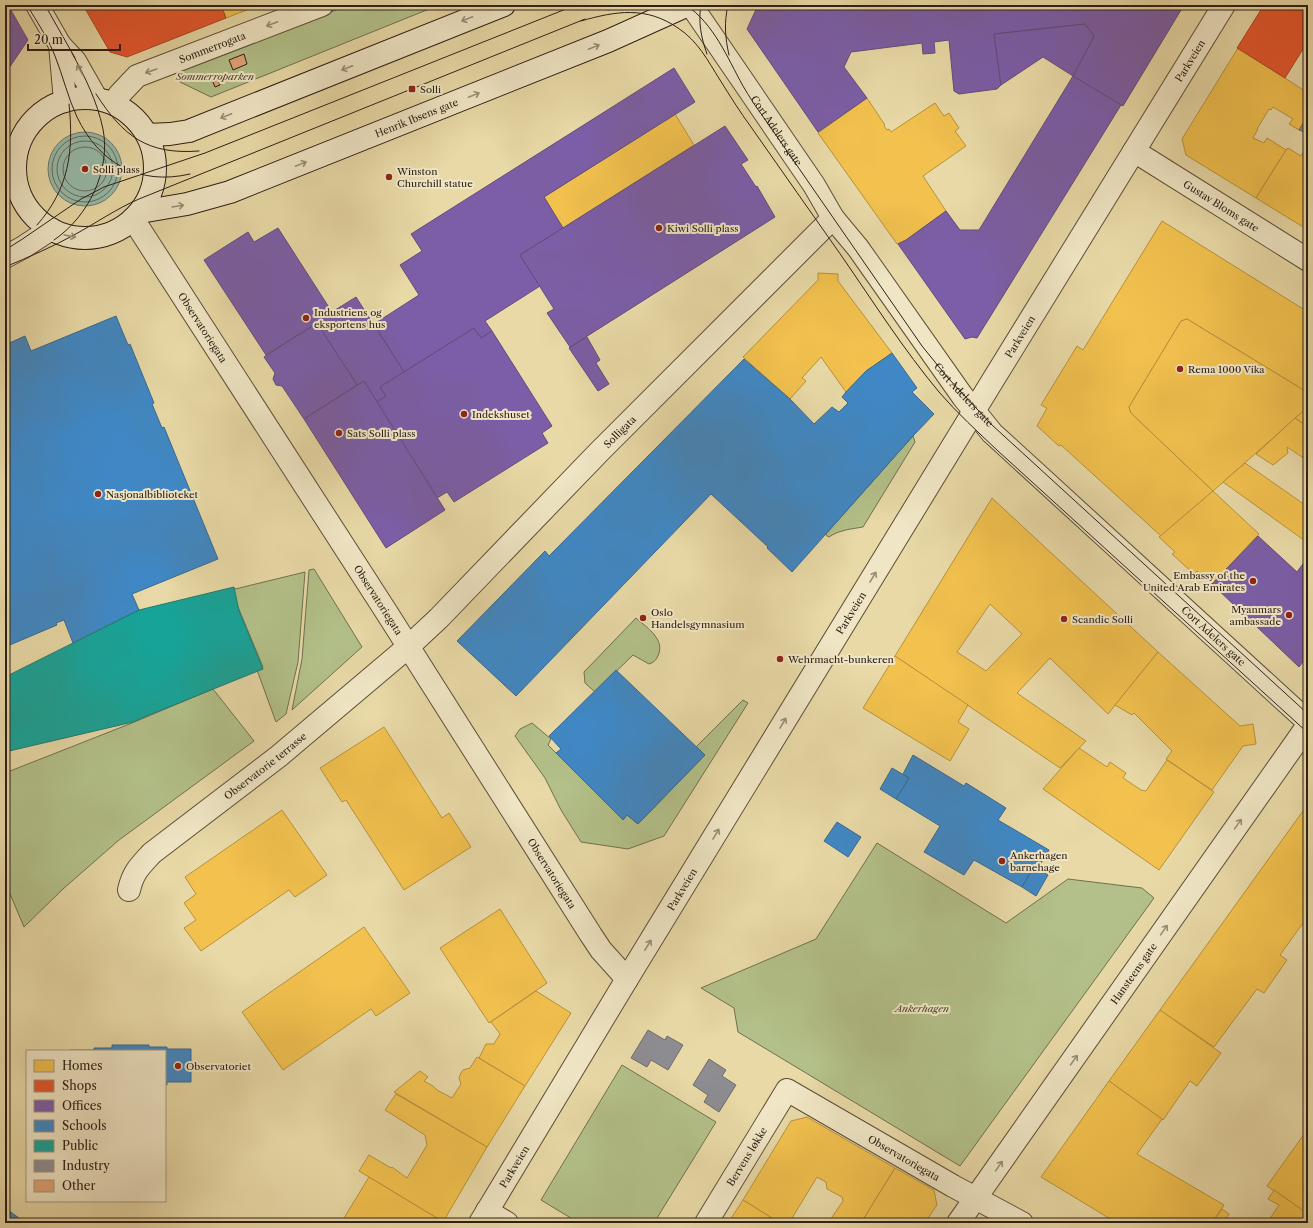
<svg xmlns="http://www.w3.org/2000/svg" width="1313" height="1228" font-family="'Libre Caslon Text',serif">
	<rect width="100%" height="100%" fill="#e8d9a6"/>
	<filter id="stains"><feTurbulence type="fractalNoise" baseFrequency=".005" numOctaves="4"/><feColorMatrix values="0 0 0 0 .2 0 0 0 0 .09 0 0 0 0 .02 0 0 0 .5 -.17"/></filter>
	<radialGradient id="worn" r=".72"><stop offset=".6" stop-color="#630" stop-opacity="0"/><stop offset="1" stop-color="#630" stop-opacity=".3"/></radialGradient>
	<!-- green -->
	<g fill="#b3c089" stroke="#707050">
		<path d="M349,5H439L211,97L180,82L179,77L181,70Z"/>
		<path d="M913,436L915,442L863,527C851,529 839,530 829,537L827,536L826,534Z"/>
		<path d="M314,569L362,647L292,710L302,659L309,570Z"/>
		<path d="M305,572L298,662L286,714L276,722L257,670L263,667L231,590Z"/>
		<path d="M636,618C645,626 664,638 659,653C657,659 655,662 649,664L633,655L595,692L585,683L584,672Z"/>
		<path d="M213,689L254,741L119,840L63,889L24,927L5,882V773L132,723Z"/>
		<path d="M743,700L748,703L664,836L628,849L581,842L561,810L545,778L515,736L520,729L532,723L551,739L548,745L623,820L627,815L638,824L705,755L696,747Z"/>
		<path d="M877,843L1006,923L1068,879L1142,888L1154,898L960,1166L738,1032L734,1008L701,988L816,939Z"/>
		<path d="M622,1065L716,1122L654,1223H579L541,1200Z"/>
	</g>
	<!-- water -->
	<circle fill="#97baa9" stroke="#6d7c6e" cx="85" cy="169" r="37"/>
	<!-- homes -->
	<g fill="#f2c14e" stroke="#b7913d" fill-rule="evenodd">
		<path d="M221,5H256L257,6L226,18Z"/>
		<path d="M1238,48L1308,93V115L1299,130L1289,124L1293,119L1273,107L1271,110L1269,109L1257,129H1258L1253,138L1264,143L1267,138L1286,150L1256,198L1186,155L1182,139Z"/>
		<path d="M867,98L885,125L884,126L887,130L889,129L891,132L935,103L944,116L949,113L959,128L955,131L966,146L923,176L946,211L906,240L897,244L818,133Z"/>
		<path d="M675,114L694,145L563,228L544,197Z"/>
		<path d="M1308,144V230L1256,198L1286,150L1288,148L1301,156Z"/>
		<path d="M1162,221L1308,312V396L1302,389L1187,319L1181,321L1129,407L1131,413L1213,491L1161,536L1061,445L1059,446L1037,426L1047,408L1041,405L1077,346L1083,350Z"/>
		<path d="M818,273L838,274V281L892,353L866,371L846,392L821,357L802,378L806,381L790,399L743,357L818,280Z"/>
		<path d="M1187,319L1302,389L1308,396V407L1213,491L1131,413L1129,407L1181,321Z"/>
		<path d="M1308,407V427L1295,418Z"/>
		<path d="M1295,418L1308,427V461L1287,447L1288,453L1273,465L1256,454Z"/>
		<path d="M1245,463L1308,507V543L1223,482Z"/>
		<path d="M1213,491L1259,534L1212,584L1197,571L1194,574L1172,554L1175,552L1159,537Z"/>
		<path d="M992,498L1158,652L1108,714L1050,658L1017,693L1086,741L1060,768L895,656ZM990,604L1022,634L986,671L957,652Z"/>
		<path d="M1158,652L1240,726L1253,724L1256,744L1243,746L1212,790L1166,759L1172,751L1134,713L1132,715L1115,705Z"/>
		<path d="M895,656L968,705L958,722L969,729L950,761L863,708Z"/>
		<path d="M384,727L442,818L449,813L471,847L404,890L346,800L342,802L320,768Z"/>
		<path d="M1079,748L1107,767L1110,762L1126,773L1123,778L1141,790L1146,791L1167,760L1214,792L1159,870L1043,789Z"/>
		<path d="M1308,804V916L1280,955L1287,960L1264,993L1257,989L1214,1047L1160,1010Z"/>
		<path d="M282,810L327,875L295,897L289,890L201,951L184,928L196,920L184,903L196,894L185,877Z"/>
		<path d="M500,909L547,983L489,1023L440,948Z"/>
		<path d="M364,927L410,993L376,1016L371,1009L283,1070L242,1012Z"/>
		<path d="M536,991L571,1013L525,1086L479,1058L486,1044H494L500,1034L491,1022Z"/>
		<path d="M1160,1010L1221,1053L1197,1086L1190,1081L1163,1120L1109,1081Z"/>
		<path d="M477,1057L525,1086L487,1147L394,1092L420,1071L428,1077L424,1081L433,1086L437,1090L452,1098L461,1084L459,1078L461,1073L463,1070L470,1068Z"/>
		<path d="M1109,1081L1162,1119L1137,1154L1224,1205L1212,1223H1117L1041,1177Z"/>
		<path d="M396,1094L487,1147L443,1222L359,1171L369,1155L391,1168L392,1167L407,1178L427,1145L425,1135L385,1110Z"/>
		<path d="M807,1117L895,1168L861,1223H828L843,1201L842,1197L827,1189L826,1182L817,1177L789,1223H780L743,1200L791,1121Z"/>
		<path d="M1307,1130H1308V1214L1267,1186Z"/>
		<path d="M895,1168L934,1190L937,1205L925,1223H861Z"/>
		<path d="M369,1177L440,1220L439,1223H341Z"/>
		<path d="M1274,1190L1308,1214V1223H1267L1279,1205L1268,1199Z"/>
		<path d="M743,1200L780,1223H728Z"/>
		<path d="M1222,1209L1229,1214L1223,1223H1212Z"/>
	</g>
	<!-- shops -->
	<g fill="#e4572e" stroke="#ad4627">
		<path d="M83,5H221L226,18L127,57L110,52Z"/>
		<path d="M1264,5H1308V41L1285,78L1237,48Z"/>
	</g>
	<!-- offices -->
	<g fill="#7b5ea7" stroke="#644b7c">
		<path d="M5,5H8L28,40L5,74Z"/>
		<path d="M758,5H1184L1123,106L1073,76L1094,36L1085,24L994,34L1001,85L997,89L959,94L954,91L949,40L934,42L935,53L923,54L922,43L851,52L844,67L867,98L818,132L747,29Z"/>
		<path d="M1085,24L1094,36L1073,76L1043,57L1001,85L994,34Z"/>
		<path d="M674,68L695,102L544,197L563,228L520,255L540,286L485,321L492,331L481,338L474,328L404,372L374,324L419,295L400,265L422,251L411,234Z"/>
		<path d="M1073,76L1121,105L977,338L972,337L965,339L898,244L906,240L946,211L960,230H979Z"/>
		<path d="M725,126L748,160L741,164L756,187L757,186L775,217L570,347L547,313L554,309L520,255Z"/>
		<path d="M278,228L332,312L356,297L404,372L380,387L386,396L377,402L364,381L357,385L317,323L266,355L204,260L248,232L254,242Z"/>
		<path d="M317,323L357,385L304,419L282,386L276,385L273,379L275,373L264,357Z"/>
		<path d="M474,328L481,338L492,331L552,426L542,433L548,443L454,502L447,492L437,498L377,402L386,396L380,387Z"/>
		<path d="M587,337L600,360L596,363L609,384L598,391L569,348Z"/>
		<path d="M364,381L445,510L386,548L304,419Z"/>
		<path d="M1258,536L1297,572L1308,557V655L1299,667L1212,584Z"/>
	</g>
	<!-- schools -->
	<g fill="#3f88c5" stroke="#3a6990">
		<path d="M116,316L128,345L130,344L154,403L152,404L162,428L164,427L218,559L132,594L139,610L73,643L64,620L56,623L57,625L5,647V345L25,336L31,351Z"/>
		<path d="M892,353L917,388L912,392L934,414L913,436L792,572L767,548L768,547L711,494L516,696L457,641L545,551L549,556L744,359L790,399L814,424L832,407L839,412L848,403L842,397L846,392L866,371Z"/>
		<path d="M616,670L705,755L638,824L627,815L623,820L556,753L561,749L549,736Z"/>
		<path d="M913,755L964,786L966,783L1006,808L998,820L1049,850L1038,868L1034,867L1022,887L974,860L964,875L924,852L940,826L896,799L909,778L903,774Z"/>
		<path d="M892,768L909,778L896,799L880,789Z"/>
		<path d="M837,822L861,837L848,857L824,841Z"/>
		<path d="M1034,867L1048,875L1036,896L1022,887Z"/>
		<path d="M112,1045H149V1047H167V1049H191V1082H167V1085H165V1051H70V1050H94V1048H112Z"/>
		<path d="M5,1208L26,1223H5Z"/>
	</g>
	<!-- public -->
	<path fill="#17a398" stroke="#1e7c71" d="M234,587L239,611L263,669L149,715L133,722L5,752V677L139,610Z"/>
	<!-- industry -->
	<g fill="#8d8d92" stroke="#706c6d">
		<path d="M1308,115V129L1306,128L1304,132L1299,130Z"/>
		<path d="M648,1030L665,1040L667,1036L683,1045L668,1070L651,1060L647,1067L631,1058Z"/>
		<path d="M1308,1032V1042L1303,1039Z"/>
		<path d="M709,1059L726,1070L722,1076L736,1085L719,1112L704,1102L708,1095L693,1085Z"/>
	</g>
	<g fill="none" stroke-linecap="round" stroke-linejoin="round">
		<!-- shore -->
		<g stroke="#626d60" stroke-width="1">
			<circle cx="85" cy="169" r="33"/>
			<circle cx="85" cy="169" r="28"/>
			<circle cx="85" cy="169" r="22"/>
		</g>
	</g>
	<!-- building -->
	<g fill="#e1a477" stroke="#2d2016">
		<path d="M244,54L247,64L233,70L229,60Z"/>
		<path d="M218,80L220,85L215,87L213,82Z"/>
	</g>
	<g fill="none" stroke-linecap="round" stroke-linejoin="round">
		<defs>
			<g id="minor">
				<path id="s1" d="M691,5L814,185L833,218L858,248L963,397L992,433L1308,722"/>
				<path id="s2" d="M114,104L119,95L137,76L322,5"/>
				<path id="s3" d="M1134,151L1308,260"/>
				<path id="s4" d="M133,219L387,613L591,935L601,950L627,979"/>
				<path id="s5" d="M129,890C133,872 140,866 152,853L279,756L408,647L439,618L598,453L833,218"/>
				<path d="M487,1211L507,1223"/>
				<path id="s6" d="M480,1223L627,979L993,380L1224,5"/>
				<path id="s7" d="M706,1223L787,1090L953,1186L1022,1223"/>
				<path id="s8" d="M958,1223L1308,725"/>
			</g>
			<g id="tertiary">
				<path d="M37,5L60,45L75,61L96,98"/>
				<path d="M60,45L65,101"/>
				<path d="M5,257L22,248L51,229"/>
			</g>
			<g id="secondary">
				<circle cx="85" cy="168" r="70"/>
				<path d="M147,135L170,134L189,131L504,5"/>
				<path id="s9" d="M140,212L187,204L230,192L608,41L688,5"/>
			</g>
		</defs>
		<!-- minor casing -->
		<use href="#minor" stroke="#5c4e3a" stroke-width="24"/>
		<!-- tertiary casing -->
		<use href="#tertiary" stroke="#5c4e3a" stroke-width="24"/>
		<!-- secondary casing -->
		<use href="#secondary" stroke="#2d2016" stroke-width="24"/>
		<!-- minor -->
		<use href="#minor" stroke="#f0e6c5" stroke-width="22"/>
		<!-- tertiary -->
		<use href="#tertiary" stroke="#f0e6c5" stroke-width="22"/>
		<!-- secondary -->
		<use href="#secondary" stroke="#f0e6c5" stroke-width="22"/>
		<!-- tram -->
		<g stroke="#2d2016" stroke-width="1">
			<path d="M27,5C37,22 48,38 55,56C63,76 68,98 77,117C99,163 139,186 190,174"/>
			<path d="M45,5L75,58"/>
			<path id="s10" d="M686,5C714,24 727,57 743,86C749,96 755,106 762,115L922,346L948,378L992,425L1308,714"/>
			<path d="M701,5C698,21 701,38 707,54"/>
			<path d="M728,5C724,22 725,38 729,55"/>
			<path d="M608,10L622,5"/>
			<path d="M581,21C616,11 646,6 678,28C698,41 708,61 720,80C730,96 740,112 751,127C782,171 812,214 843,258C874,303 904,350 939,392C957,413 978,432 998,451L1308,733"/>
			<path d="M96,94C123,136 147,155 199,151"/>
			<path d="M37,225C69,189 74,151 69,104"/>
			<path d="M54,240C88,217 111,171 103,129C97,101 85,77 72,53"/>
			<path d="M5,250L21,240L81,199L104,187L205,153L576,5"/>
			<path d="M5,267C29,257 52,247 74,235C96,223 116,209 139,199L585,19"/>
		</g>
	</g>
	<!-- one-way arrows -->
	<defs><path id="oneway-shaft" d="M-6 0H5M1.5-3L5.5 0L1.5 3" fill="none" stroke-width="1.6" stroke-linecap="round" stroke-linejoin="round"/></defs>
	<g stroke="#988d76">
		<use href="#oneway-shaft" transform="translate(467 19) rotate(158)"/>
		<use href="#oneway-shaft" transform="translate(272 24) rotate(159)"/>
		<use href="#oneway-shaft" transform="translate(594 47) rotate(-22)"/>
		<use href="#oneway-shaft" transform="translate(347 68) rotate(158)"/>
		<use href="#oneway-shaft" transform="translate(80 70) rotate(-120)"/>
		<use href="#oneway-shaft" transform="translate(151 71) rotate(161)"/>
		<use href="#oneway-shaft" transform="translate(474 95) rotate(-22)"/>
		<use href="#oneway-shaft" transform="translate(226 116) rotate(158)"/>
		<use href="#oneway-shaft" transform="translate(301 164) rotate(-22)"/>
		<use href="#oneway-shaft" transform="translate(178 206) rotate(-9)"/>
		<use href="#oneway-shaft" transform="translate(70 236) rotate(10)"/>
		<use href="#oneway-shaft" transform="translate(873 577) rotate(-59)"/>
		<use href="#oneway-shaft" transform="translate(783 723) rotate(-59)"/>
		<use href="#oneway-shaft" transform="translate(1238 824) rotate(-55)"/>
		<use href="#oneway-shaft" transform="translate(716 834) rotate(-59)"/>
		<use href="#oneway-shaft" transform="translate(1164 930) rotate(-55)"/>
		<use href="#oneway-shaft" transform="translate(648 945) rotate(-58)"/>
		<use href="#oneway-shaft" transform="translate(1074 1060) rotate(-55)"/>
		<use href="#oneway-shaft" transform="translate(999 1166) rotate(-55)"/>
	</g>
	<!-- markers -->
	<g fill="#8f2418" stroke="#f0e6c5" stroke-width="1.5">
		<rect x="408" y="85" width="8" height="8" rx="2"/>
		<circle cx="85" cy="169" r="4"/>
		<circle cx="389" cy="177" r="4"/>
		<circle cx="659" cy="228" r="4"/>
		<circle cx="306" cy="318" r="4"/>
		<circle cx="1180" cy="369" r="4"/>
		<circle cx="464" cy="414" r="4"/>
		<circle cx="339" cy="433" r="4"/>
		<circle cx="98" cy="494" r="4"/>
		<circle cx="1253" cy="581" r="4"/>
		<circle cx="1289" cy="615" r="4"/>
		<circle cx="643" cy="618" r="4"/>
		<circle cx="1064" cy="619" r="4"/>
		<circle cx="780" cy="659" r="4"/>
		<circle cx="1002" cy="861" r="4"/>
		<circle cx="178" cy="1066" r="4"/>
	</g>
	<g text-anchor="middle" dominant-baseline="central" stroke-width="4" stroke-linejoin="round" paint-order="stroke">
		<!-- street labels -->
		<g font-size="10" fill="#2d2016" stroke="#f0e6c5">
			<text stroke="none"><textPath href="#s2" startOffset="117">Sommerrogata</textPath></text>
			<text stroke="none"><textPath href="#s6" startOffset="1362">Parkveien</textPath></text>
			<text stroke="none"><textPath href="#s9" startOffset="293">Henrik Ibsens gate</textPath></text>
			<text stroke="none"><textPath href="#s1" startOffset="152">Cort Adelers gate</textPath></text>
			<text stroke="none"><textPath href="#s3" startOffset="103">Gustav Bloms gate</textPath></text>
			<text stroke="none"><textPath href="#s4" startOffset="129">Observatoriegata</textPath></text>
			<text stroke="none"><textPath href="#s6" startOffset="1038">Parkveien</textPath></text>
			<text stroke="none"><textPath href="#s10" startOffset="480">Cort Adelers gate</textPath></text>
			<text stroke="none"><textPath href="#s5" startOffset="675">Solligata</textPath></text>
			<text stroke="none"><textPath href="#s4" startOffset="453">Observatoriegata</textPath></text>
			<text stroke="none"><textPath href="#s6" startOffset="714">Parkveien</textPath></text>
			<text stroke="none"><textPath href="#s1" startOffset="824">Cort Adelers gate</textPath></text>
			<text stroke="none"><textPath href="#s5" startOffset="187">Observatorie terrasse</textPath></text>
			<text stroke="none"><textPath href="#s4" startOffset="777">Observatoriegata</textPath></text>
			<text stroke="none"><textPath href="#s6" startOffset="390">Parkveien</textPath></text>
			<text stroke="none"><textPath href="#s8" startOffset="305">Hansteens gate</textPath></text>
			<text stroke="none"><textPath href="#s7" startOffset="78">Bervens løkke</textPath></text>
			<text stroke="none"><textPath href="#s7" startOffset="291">Observatoriegata</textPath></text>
			<text stroke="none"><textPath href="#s6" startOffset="66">Parkveien</textPath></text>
		</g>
		<!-- park labels -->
		<g font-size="10" font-style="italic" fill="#4e4833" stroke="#f0e6c5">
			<text x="215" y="76">Sommerroparken</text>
			<text x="922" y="1008">Ankerhagen</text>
		</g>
		<!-- poi labels -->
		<g font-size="10" fill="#2d2016" stroke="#f0e6c5" text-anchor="start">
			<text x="420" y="89">Solli</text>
			<text x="93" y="169">Solli plass</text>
			<text x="397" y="171">Winston<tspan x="397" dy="12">Churchill statue</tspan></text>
			<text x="667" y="228">Kiwi Solli plass</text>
			<text x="314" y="312">Industriens og<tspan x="314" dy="12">eksportens hus</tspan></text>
			<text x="1188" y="369">Rema 1000 Vika</text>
			<text x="472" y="414">Indekshuset</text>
			<text x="347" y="433">Sats Solli plass</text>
			<text x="106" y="494">Nasjonalbiblioteket</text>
			<text x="1245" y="575" text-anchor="end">Embassy of the<tspan x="1245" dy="12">United Arab Emirates</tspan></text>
			<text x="1281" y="609" text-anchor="end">Myanmars<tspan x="1281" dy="12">ambassade</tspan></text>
			<text x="651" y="612">Oslo<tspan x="651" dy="12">Handelsgymnasium</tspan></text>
			<text x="1072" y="619">Scandic Solli</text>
			<text x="788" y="659">Wehrmacht-bunkeren</text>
			<text x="1010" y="855">Ankerhagen<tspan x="1010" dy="12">barnehage</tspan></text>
			<text x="186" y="1066">Observatoriet</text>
		</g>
	</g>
	<!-- margin -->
	<rect width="1313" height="1228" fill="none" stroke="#e8d9a6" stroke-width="20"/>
	<rect x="6" y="6" width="1301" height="1216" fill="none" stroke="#2d2016" stroke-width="2"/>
	<rect x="10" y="10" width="1293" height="1208" fill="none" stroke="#2d2016"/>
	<!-- legend -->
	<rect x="26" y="1050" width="140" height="152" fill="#f0e6c5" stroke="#a2977f"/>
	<rect x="34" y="1060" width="20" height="12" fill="#f2c14e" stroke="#a2977f"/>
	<text x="62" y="1070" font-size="12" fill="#2d2016">Homes</text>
	<rect x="34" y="1080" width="20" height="12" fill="#e4572e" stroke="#a2977f"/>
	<text x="62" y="1090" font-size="12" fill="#2d2016">Shops</text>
	<rect x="34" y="1100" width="20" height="12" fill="#7b5ea7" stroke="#a2977f"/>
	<text x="62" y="1110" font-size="12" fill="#2d2016">Offices</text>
	<rect x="34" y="1120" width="20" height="12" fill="#3f88c5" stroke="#a2977f"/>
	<text x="62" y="1130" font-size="12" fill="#2d2016">Schools</text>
	<rect x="34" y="1140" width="20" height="12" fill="#17a398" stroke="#a2977f"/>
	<text x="62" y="1150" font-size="12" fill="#2d2016">Public</text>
	<rect x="34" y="1160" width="20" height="12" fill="#8d8d92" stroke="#a2977f"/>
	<text x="62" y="1170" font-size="12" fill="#2d2016">Industry</text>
	<rect x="34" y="1180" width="20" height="12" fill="#e1a477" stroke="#a2977f"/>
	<text x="62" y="1190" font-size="12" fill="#2d2016">Other</text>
	<!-- scale -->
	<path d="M28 44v6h92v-6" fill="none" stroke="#2d2016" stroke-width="2"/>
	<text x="34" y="44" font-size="12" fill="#2d2016" stroke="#f0e6c5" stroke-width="3" paint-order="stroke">20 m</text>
	<rect width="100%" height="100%" filter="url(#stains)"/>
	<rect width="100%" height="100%" fill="url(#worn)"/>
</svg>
